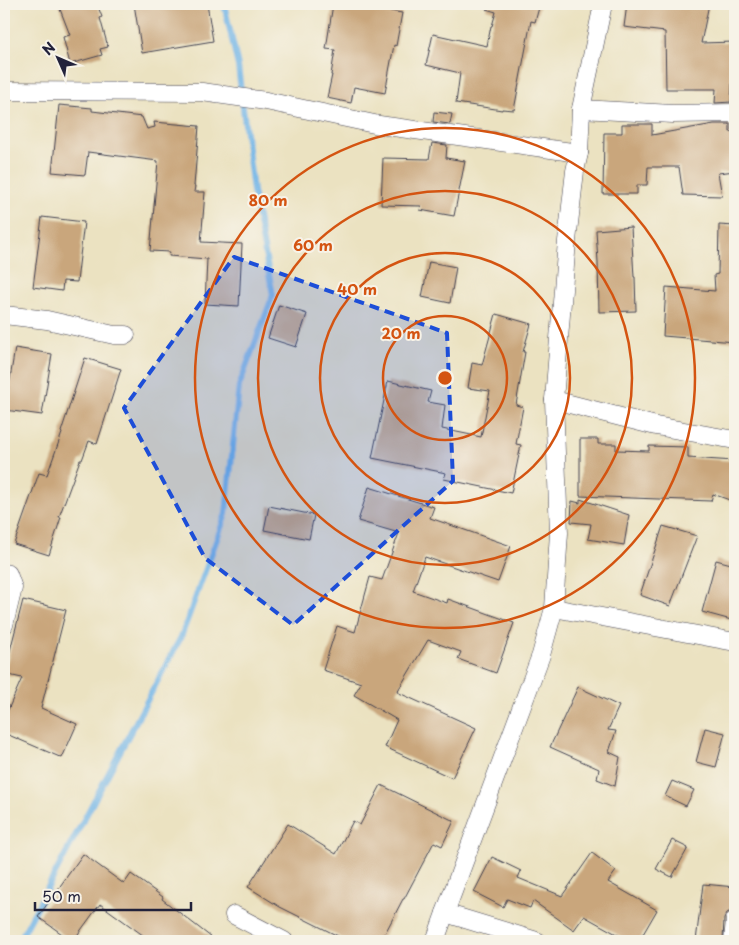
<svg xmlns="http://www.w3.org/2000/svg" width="739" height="945" font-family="'Playpen Sans',sans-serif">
	<rect width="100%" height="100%" fill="#f7f3e8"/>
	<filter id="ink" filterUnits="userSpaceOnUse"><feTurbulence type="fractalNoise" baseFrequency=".02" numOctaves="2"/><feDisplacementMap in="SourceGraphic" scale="10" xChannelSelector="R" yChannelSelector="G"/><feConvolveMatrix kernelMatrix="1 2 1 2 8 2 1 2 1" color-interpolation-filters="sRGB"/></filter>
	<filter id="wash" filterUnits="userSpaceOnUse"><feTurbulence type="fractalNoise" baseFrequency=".0096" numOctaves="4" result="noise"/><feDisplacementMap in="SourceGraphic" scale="20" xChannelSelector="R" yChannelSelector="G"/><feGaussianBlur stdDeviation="1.12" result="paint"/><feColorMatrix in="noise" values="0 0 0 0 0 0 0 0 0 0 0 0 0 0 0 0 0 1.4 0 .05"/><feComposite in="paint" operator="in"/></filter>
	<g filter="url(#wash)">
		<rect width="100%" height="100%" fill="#ebe2c1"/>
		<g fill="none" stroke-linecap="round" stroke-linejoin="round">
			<!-- stream -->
			<path stroke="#72b5e7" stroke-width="6" d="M24,941L23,934L181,637L226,514L239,386L273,295L253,191L238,66L224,4"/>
		</g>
		<g id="blocks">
			<!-- building -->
			<g fill="#c9a67b">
				<path d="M58,4H97L102,17L100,18L108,47L100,49L102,55L70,64L63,37L70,35Z"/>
				<path d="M134,4H207L213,41L142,53Z"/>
				<path d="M333,4H374L373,8L402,13L396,46L394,45L385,93L354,87L351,103L327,98L332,75H331L335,50L326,49Z"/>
				<path d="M487,4H540L535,22L531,21L514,110L502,109V110L456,103L460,73L426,65L433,34L487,46L491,26H492L496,12L486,9Z"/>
				<path d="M627,4H709L701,43L735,42V83L732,84L731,102L715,103L716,89H666L665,32L624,27Z"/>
				<path d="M59,105L92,108V111L142,117L147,129L155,127L154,122L199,126L194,186H195L194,192H205L201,242L242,244L239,306L205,304L207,259L169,256L170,252L150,251L158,161L88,152L85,175L52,172Z"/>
				<path d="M434,112L452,114L450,124L433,122Z"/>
				<path d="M622,124H652V135L714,124H730V132L735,131V171L718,173L722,196L683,195L679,167H648L647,185H637V194H603L604,133H622Z"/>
				<path d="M432,143L447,145L446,158L465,161L454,216L420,210L421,206L381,205L383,158L429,159Z"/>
				<path d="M42,217L84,222L77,282L63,281L62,291L33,287Z"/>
				<path d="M719,225L735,226V342L663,336L666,287L715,291L714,275L718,274Z"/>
				<path d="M631,227L634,277H635L636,311L599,312L598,262L596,230Z"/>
				<path d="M429,262L456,267L450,303L422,297Z"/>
				<path d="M279,305L307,314L296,347L268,338Z"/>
				<path d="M496,314L531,324L523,352H525L516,405L523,407L516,444L521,445L511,493L444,479L446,473L372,458L388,381L431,391L428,402L445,405L442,429L481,437L490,391L468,388L472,363L482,365Z"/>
				<path d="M15,348L52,354L42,415L5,410Z"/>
				<path d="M85,358L121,369L97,444L89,441L82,460H80L59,517H61L49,555L14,544L39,473L47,475L62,433L61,432Z"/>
				<path d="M580,439H598V444H616V450L649,451V446L688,447V458L735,461V502L713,494L711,501L580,496Z"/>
				<path d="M369,487L434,507L430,518L511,546L498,582L425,557L413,591L447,603L448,599L514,623L496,673L458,659L461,652L428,640L397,692L476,728L452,778L385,747L397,720L354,695L361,683L323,670L337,626L355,632L370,577L382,580L399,533L358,521Z"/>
				<path d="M580,499L629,515L624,545L588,539L591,524L571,522L572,501L580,503Z"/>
				<path d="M269,506L314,515L309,539L264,530Z"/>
				<path d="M663,526L697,536L670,606L640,595Z"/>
				<path d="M716,560L735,565V621L702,612Z"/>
				<path d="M23,600L66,610L41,708L77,724L62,758L4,733V719L22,678L4,674Z"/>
				<path d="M578,687L619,706L608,730L616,731L609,752L620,757L615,786L597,779L599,769L550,747Z"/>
				<path d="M705,728L725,733L716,767L696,762Z"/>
				<path d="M672,781L694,790L686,806L665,796Z"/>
				<path d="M381,785L454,821L442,846L434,842L404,899H403L381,941H348L280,907L248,887L288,824L336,854L353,821L360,825Z"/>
				<path d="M672,840L688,848L672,877L656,869Z"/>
				<path d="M592,853L616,871L608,882L657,910L639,941H629L584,916L574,930L533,901L530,908L507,899L503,907L474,892L492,857L521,871L518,878L562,896Z"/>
				<path d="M83,854L124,884L131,874L163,897L162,899L216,941H151L100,904L73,941H72L38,917Z"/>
				<path d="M703,884L735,887L733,910L727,913L724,919L723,941H696Z"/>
			</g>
		</g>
	</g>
	<g filter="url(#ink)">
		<use href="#blocks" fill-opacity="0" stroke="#403f4f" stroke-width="1"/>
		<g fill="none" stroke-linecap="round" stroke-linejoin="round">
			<defs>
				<g id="street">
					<path d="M4,91L202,92L266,101L379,125L579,153"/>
					<path d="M581,109L673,114L735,113"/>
					<path d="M4,315L47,320L114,335H126"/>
					<path d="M554,400L656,426L735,440"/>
					<path d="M4,573L8,574L13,588L4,625"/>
					<path d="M554,608L735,642"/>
					<path d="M445,913L537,941"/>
					<path d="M234,915L284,941"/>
					<path d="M435,941L445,913L541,655L554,608L559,533L554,400L567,241L575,171L579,153L581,109L603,4"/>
					<path d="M733,941L735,920"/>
				</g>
			</defs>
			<!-- street casing -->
			<use href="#street" stroke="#403f4f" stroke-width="19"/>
			<!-- street -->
			<use href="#street" stroke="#fff" stroke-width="18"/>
		</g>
	</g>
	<!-- marked area -->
	<path fill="#1d4ed8" fill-opacity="0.2" stroke="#1d4ed8" stroke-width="4" stroke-dasharray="10 6" stroke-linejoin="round" d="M234,257L447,333L453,481L293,625L205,558L124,408Z"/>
	<!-- distance rings -->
	<g fill="none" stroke="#d45411" stroke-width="2.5">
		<circle cx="445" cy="378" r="62"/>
		<circle cx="445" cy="378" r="125"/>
		<circle cx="445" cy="378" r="187"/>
		<circle cx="445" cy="378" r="250"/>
	</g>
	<circle cx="445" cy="378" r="8" fill="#d45411" stroke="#f7f3e8" stroke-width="2.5"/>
	<g font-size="15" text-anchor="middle" font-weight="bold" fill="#d45411" stroke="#f7f3e8" stroke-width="4" stroke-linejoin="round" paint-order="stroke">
		<text x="268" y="206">80 m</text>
		<text x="313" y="251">60 m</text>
		<text x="357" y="295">40 m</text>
		<text x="401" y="339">20 m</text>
	</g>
	<!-- margin -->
	<rect width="739" height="945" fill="none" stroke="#f7f3e8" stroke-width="20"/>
	<!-- north arrow -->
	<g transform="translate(58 58) rotate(315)" stroke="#f7f3e8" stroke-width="4" paint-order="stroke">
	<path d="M0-4L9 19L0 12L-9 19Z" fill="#22223b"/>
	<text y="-8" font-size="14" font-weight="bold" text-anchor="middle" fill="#22223b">N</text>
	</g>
	<!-- scale -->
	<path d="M35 902v8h156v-8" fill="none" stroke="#22223b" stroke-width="2.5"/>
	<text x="42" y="902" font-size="15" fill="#22223b" stroke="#f7f3e8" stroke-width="4" paint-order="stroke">50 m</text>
</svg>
